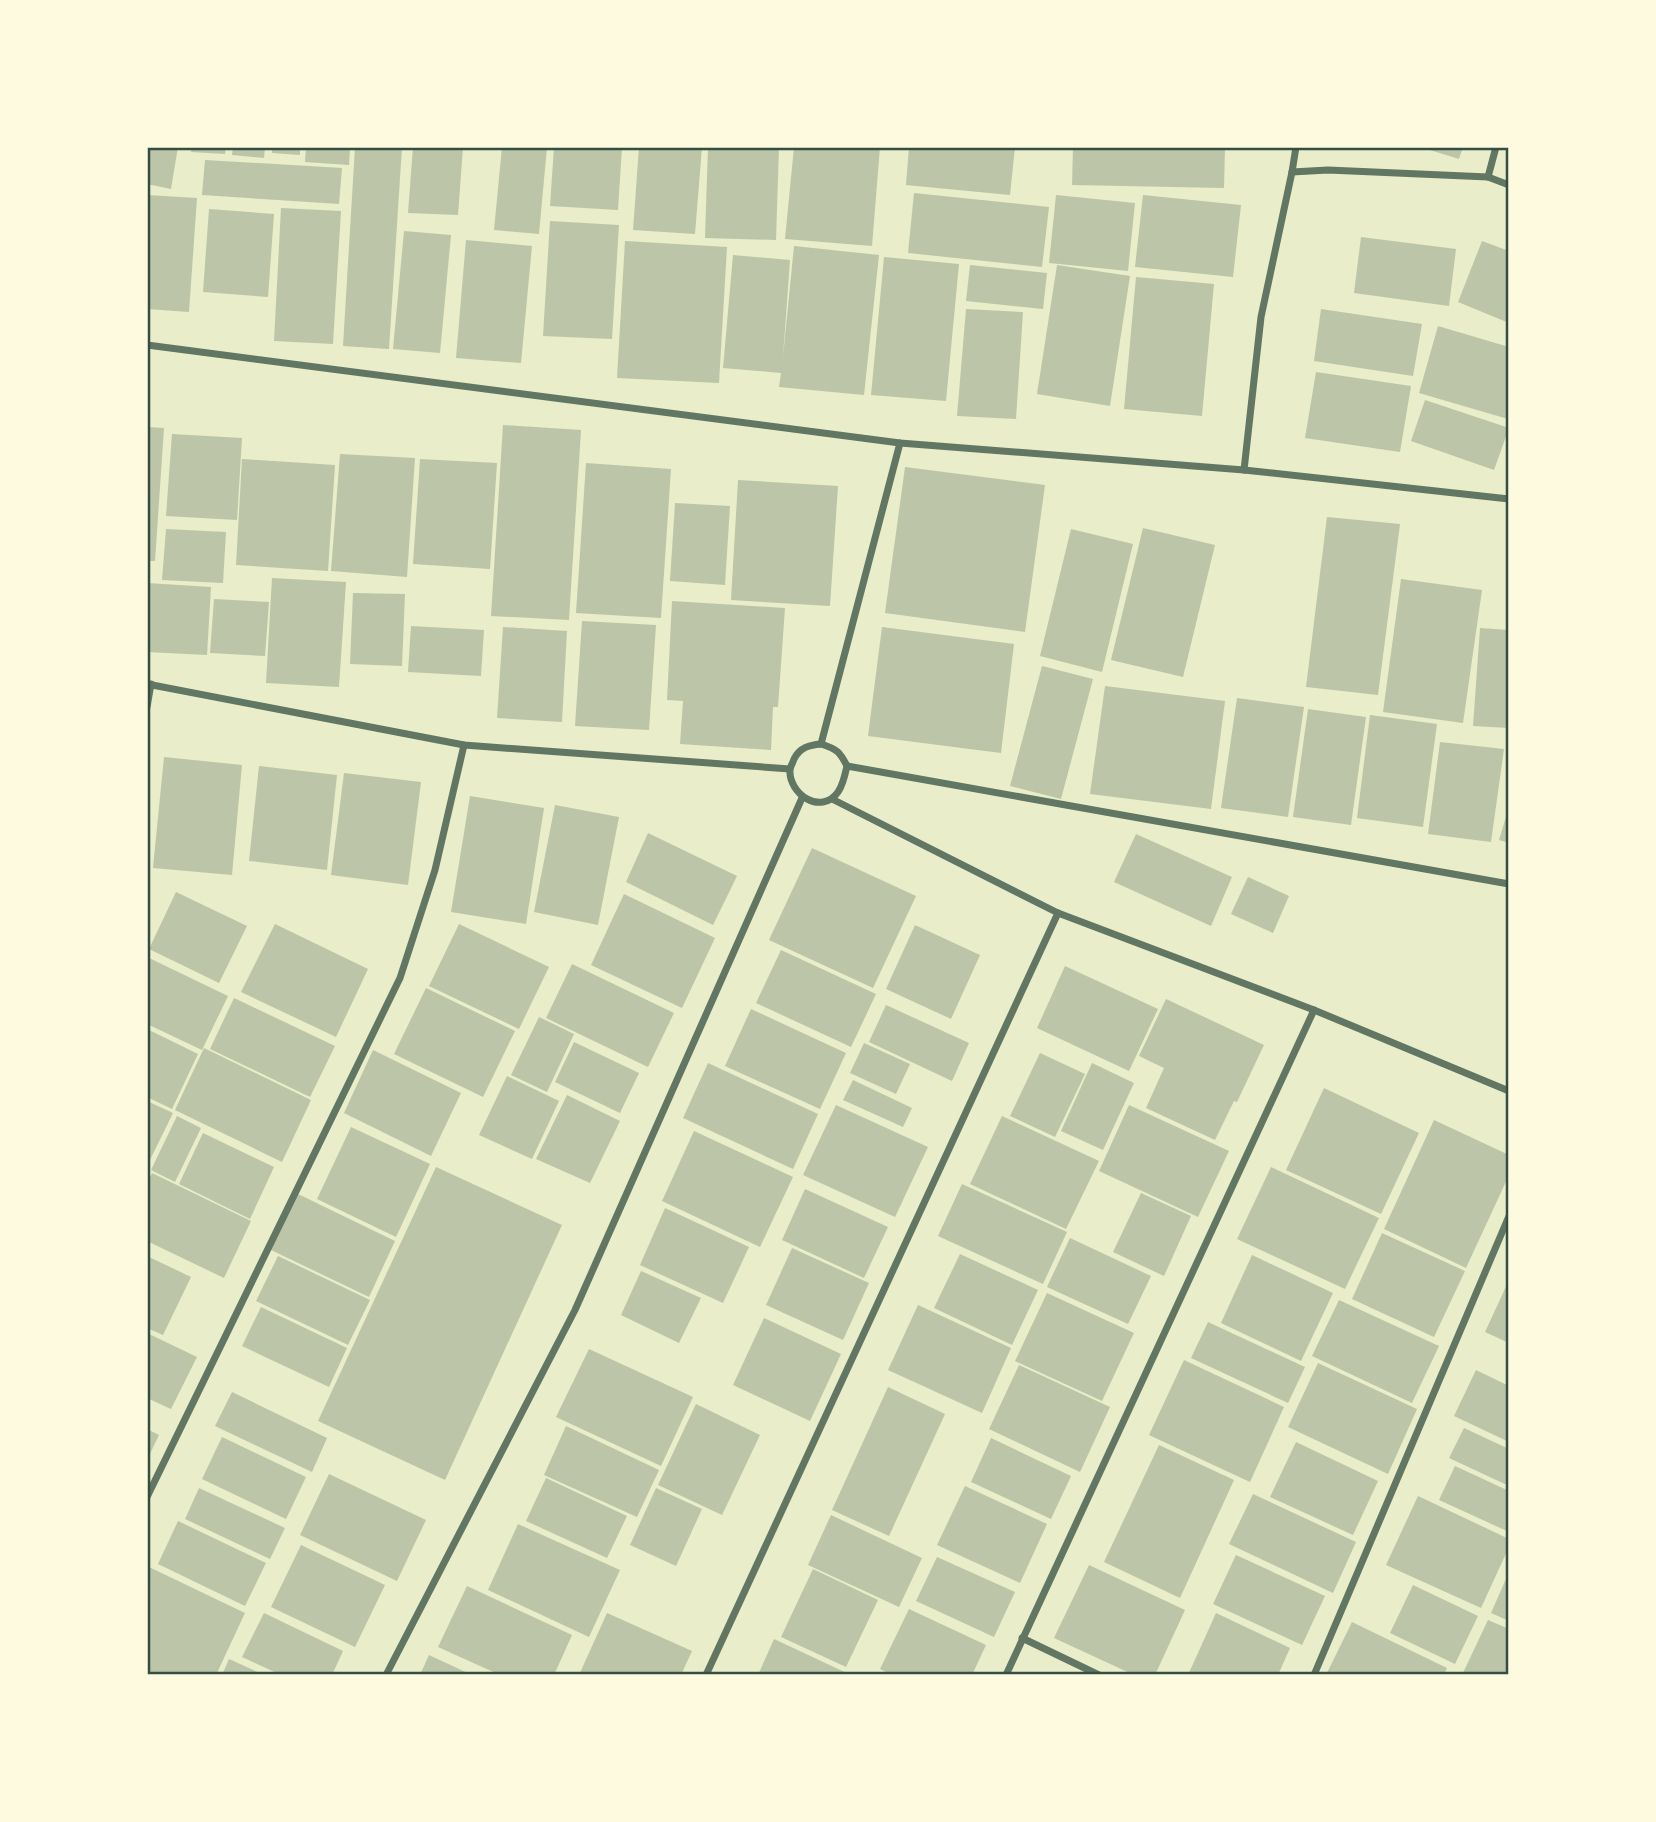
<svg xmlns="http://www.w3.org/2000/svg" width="1656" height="1822" font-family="Ubuntu,sans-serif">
	<rect width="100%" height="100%" fill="#e9edc9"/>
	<!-- building -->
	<g fill="#bcc5a7">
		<path d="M147,147H178L171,189L147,184Z"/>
		<path d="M192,147H226L225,154L191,152Z"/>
		<path d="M233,147H265L264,158L232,155Z"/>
		<path d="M272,147H300V155L272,153Z"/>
		<path d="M306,147H350L349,165L305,162Z"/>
		<path d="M355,147H402L389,349L343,346Z"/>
		<path d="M413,147H463L458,215L408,213Z"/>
		<path d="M502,147H547L539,234L494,230Z"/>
		<path d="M554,147H622L618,210L550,206Z"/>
		<path d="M639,147H702L695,234L633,230Z"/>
		<path d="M708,147H779L776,240L705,238Z"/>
		<path d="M794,147H880L872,246L785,239Z"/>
		<path d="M909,147H1015L1010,195L906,185Z"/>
		<path d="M1073,147H1225L1224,188L1072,185Z"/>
		<path d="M1420,147H1463L1459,159Z"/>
		<path d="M205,160L342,168L339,204L202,195Z"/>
		<path d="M914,193L1049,207L1042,267L908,253Z"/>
		<path d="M147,195L197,198L189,312L147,309Z"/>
		<path d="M1056,195L1135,203L1128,271L1049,263Z"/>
		<path d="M1143,195L1241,205L1233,277L1135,267Z"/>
		<path d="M281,208L341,211L333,344L274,341Z"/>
		<path d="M209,209L274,214L268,297L203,292Z"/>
		<path d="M550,221L619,225L612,339L543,336Z"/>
		<path d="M404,231L451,235L440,353L393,349Z"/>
		<path d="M1361,237L1456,249L1449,306L1354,293Z"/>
		<path d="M466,240L532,246L521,363L456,358Z"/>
		<path d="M625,241L727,247L719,383L617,378Z"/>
		<path d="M1482,241L1509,251V323L1458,302Z"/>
		<path d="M794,246L879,255L864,395L779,387L781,373L723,368L733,255L790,260L783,357Z"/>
		<path d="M884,257L959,264L946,401L871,395Z"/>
		<path d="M970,265L1047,273L1043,309L966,301Z"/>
		<path d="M1057,265L1130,276L1110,406L1037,394Z"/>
		<path d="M1136,277L1214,284L1202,416L1124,409Z"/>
		<path d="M966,309L1023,312L1016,419L957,416Z"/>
		<path d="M1321,309L1422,324L1413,376L1314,361Z"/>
		<path d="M1438,326L1509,347L1508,419L1419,393Z"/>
		<path d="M1316,372L1411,386L1400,452L1305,438Z"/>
		<path d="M1425,400L1509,428L1494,470L1411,441Z"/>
		<path d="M503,425L581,430L569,620L491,616Z"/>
		<path d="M147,427L164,428L155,561H147Z"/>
		<path d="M172,434L242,438L237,520L166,516Z"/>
		<path d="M340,454L415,458L407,577L331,571Z"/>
		<path d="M242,459L335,465L328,571L236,565Z"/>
		<path d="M420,459L497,463L490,569L413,564Z"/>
		<path d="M586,463L671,469L661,618L576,613Z"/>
		<path d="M905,467L1045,485L1025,632L885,613Z"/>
		<path d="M738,480L838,486L830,606L731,600Z"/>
		<path d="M675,503L730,506L725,585L670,581Z"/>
		<path d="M1327,517L1400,524L1378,695L1306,687Z"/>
		<path d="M1143,528L1215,545L1183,677L1111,660Z"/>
		<path d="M166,529L226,532L223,583L162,580Z"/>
		<path d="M1071,529L1133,544L1102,672L1040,656Z"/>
		<path d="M272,578L346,582L339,687L266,683Z"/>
		<path d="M1401,579L1482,590L1463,723L1383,712Z"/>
		<path d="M147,583L211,587L207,655L147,652Z"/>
		<path d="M353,593L405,594L402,666L350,664Z"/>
		<path d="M214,599L269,602L265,656L210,653Z"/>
		<path d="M672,601L785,608L778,707H773L771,750L680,744L683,701L667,700Z"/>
		<path d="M582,621L656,625L649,730L575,726Z"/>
		<path d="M411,626L484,630L481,676L408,672Z"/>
		<path d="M503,627L567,631L562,722L497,718Z"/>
		<path d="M882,627L1014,644L1001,753L868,736Z"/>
		<path d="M1480,628L1509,630V728L1473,726Z"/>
		<path d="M1042,666L1093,679L1061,799L1010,786Z"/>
		<path d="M1105,686L1225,701L1211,809L1090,794Z"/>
		<path d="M1237,698L1304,707L1288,817L1221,808Z"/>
		<path d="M1308,709L1366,717L1351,825L1293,817Z"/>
		<path d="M1370,715L1437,724L1423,827L1357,818Z"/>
		<path d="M1440,742L1504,749L1491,842L1428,834Z"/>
		<path d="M164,757L242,765L232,875L153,868Z"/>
		<path d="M259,766L337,775L327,870L249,861Z"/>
		<path d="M344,773L421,782L408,885L331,875Z"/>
		<path d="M470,796L544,808L526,924L451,912Z"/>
		<path d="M555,805L619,817L598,925L534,912Z"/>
		<path d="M1508,810H1509V843L1499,840Z"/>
		<path d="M648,833L737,876L713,925L626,882Z"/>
		<path d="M1136,834L1232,877L1211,926L1114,882Z"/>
		<path d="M812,848L916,896L873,988L769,940Z"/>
		<path d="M1248,877L1289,896L1273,933L1231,914Z"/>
		<path d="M176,892L247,926L219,983L149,949Z"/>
		<path d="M624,894L715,938L682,1008L591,965Z"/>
		<path d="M275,924L368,969L336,1037L241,992Z"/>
		<path d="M459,924L549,967L519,1029L429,986Z"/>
		<path d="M915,925L980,955L951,1019L886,989Z"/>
		<path d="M781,950L876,994L851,1047L756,1003Z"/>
		<path d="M147,957L228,996L202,1050L147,1024Z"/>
		<path d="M572,964L674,1013L648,1067L546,1018Z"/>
		<path d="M1065,966L1158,1009L1129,1071L1037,1028Z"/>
		<path d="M426,988L515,1031L483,1097L394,1054Z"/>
		<path d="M234,998L335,1046L310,1097L210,1049Z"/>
		<path d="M1166,999L1264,1045L1237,1102L1234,1101L1215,1140L1146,1108L1164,1068L1139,1056Z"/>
		<path d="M886,1005L969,1043L952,1081L869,1042Z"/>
		<path d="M751,1009L846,1053L820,1109L725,1066Z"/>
		<path d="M539,1017L574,1034L547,1092L511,1075Z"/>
		<path d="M147,1029L198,1054L172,1109L147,1097Z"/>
		<path d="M574,1042L639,1073L620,1113L555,1082Z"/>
		<path d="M864,1043L910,1064L896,1094L850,1073Z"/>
		<path d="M204,1048L311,1100L282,1162L175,1110Z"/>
		<path d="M373,1050L461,1093L431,1156L344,1113Z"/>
		<path d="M1040,1053L1085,1074L1055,1137L1010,1116Z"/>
		<path d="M708,1063L818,1114L793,1169L683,1118Z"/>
		<path d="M1092,1063L1134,1083L1103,1150L1061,1131Z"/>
		<path d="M507,1076L559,1101L532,1159L479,1135Z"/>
		<path d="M853,1080L912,1108L903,1127L843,1100Z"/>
		<path d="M1324,1088L1419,1133L1381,1214L1286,1170Z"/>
		<path d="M567,1095L620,1121L590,1183L536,1159Z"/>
		<path d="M147,1101L173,1113L147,1166Z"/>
		<path d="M836,1105L928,1147L895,1217L803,1175Z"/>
		<path d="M1129,1105L1229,1151L1198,1217L1099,1171Z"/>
		<path d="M177,1116L201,1128L175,1182L151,1170Z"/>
		<path d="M1002,1116L1099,1161L1066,1229L970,1184Z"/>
		<path d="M1434,1120L1509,1155V1175L1466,1268L1384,1229Z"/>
		<path d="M351,1127L430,1164L396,1237L317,1199Z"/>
		<path d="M694,1131L793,1177L760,1247L662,1201Z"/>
		<path d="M203,1133L274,1167L250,1219L179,1184Z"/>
		<path d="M436,1167L562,1225L445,1480L318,1421Z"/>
		<path d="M1271,1167L1379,1218L1345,1289L1237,1239Z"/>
		<path d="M152,1173L251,1221L224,1278L147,1241V1183Z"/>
		<path d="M962,1184L1067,1232L1043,1284L938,1236Z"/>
		<path d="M805,1189L888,1227L864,1278L782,1240Z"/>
		<path d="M1141,1193L1191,1216L1164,1276L1113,1252Z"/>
		<path d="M298,1194L395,1241L369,1297L271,1250Z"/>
		<path d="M665,1208L749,1247L723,1303L640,1265Z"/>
		<path d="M1382,1233L1465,1271L1434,1337L1352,1299Z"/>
		<path d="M1070,1238L1151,1276L1128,1324L1047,1287Z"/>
		<path d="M792,1248L869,1283L843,1340L766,1305Z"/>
		<path d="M960,1254L1038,1290L1012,1345L934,1308Z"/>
		<path d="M1252,1255L1333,1293L1301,1361L1221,1323Z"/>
		<path d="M147,1256L191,1277L163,1335L147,1328Z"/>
		<path d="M278,1256L370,1300L348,1345L256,1301Z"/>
		<path d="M641,1271L701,1298L679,1343L621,1315Z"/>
		<path d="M1509,1280V1343L1485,1332Z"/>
		<path d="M1047,1293L1134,1333L1102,1401L1015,1361Z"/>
		<path d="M1339,1300L1439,1346L1412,1403L1312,1356Z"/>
		<path d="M918,1305L1011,1348L982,1413L888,1370Z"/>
		<path d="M261,1307L347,1348L329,1387L242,1346Z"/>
		<path d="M764,1318L841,1354L810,1421L733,1385Z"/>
		<path d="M1208,1322L1305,1367L1288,1403L1191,1358Z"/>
		<path d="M147,1333L197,1357L171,1409L147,1398Z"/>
		<path d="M589,1349L693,1397L661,1466L556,1417Z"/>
		<path d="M1184,1360L1284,1407L1250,1482L1149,1435Z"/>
		<path d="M1318,1363L1417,1409L1388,1474L1288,1427Z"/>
		<path d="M1019,1365L1110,1407L1080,1472L989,1429Z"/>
		<path d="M1476,1370L1509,1386V1442L1454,1416Z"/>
		<path d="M888,1387L945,1414L889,1536L832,1510Z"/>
		<path d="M232,1392L327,1438L312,1472L215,1426Z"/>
		<path d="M696,1404L760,1435L722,1515L658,1485Z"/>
		<path d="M566,1426L659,1470L637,1517L544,1475Z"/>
		<path d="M1464,1428L1509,1449V1486L1449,1458Z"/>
		<path d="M147,1429L159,1435L147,1460Z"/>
		<path d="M222,1437L306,1477L286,1519L202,1479Z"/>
		<path d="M991,1438L1071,1476L1051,1519L971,1482Z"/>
		<path d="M1296,1442L1378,1481L1353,1535L1270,1497Z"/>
		<path d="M1159,1445L1234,1480L1180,1598L1104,1562Z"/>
		<path d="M1455,1466L1509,1491V1532L1439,1500Z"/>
		<path d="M329,1474L426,1520L397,1581L300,1535Z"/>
		<path d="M546,1478L627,1516L607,1558L526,1521Z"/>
		<path d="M965,1486L1047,1524L1020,1583L937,1545Z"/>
		<path d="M199,1488L285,1528L270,1559L185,1519Z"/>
		<path d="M656,1488L702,1509L676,1566L630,1545Z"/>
		<path d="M1253,1494L1356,1542L1333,1593L1229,1544Z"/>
		<path d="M1418,1496L1509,1539V1547L1481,1608L1386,1565Z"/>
		<path d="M831,1515L922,1558L899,1607L808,1565Z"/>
		<path d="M178,1521L266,1563L245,1606L158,1564Z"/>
		<path d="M518,1524L620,1570L589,1637L488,1590Z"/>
		<path d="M301,1545L385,1585L355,1647L271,1607Z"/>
		<path d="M1236,1555L1325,1596L1302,1645L1213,1604Z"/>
		<path d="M937,1557L1015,1592L994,1637L916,1601Z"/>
		<path d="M1089,1565L1185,1610L1155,1675H1134L1054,1638Z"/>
		<path d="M149,1567L245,1613L216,1675H147V1571Z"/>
		<path d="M813,1569L878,1600L846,1667L781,1637Z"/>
		<path d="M1509,1572V1621L1491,1613Z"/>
		<path d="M1413,1585L1478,1616L1455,1664L1390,1633Z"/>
		<path d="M467,1586L572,1635L554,1675H500L438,1647Z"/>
		<path d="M909,1609L986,1645L972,1675H892L880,1669Z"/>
		<path d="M264,1613L343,1651L332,1675H281L242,1657Z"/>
		<path d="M607,1613L692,1651L681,1675H579Z"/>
		<path d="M1216,1613L1290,1648L1278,1675H1188Z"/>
		<path d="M1488,1620L1509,1629V1675H1462Z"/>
		<path d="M1352,1622L1447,1668L1444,1675H1326Z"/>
		<path d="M774,1639L851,1675H758Z"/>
		<path d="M429,1655L472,1675H420Z"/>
		<path d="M229,1659L264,1675H222Z"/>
	</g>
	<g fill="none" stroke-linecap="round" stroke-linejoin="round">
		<!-- minor -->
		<g stroke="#617663" stroke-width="7">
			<path d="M1292,172L1328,170L1488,177L1509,185"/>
			<path d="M1488,177L1496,147"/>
			<path d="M147,345L900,443L1244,470L1509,499"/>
			<path d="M1244,470L1261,317L1292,172L1296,147"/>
			<path d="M147,684L464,745L790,769"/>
			<path d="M147,707L151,684"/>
			<path d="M821,744L900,443"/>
			<path d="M821,744C837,749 840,752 847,766C845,775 843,785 838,792C821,816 788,794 790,769C790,768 794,760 794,759C800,747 810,745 821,744Z"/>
			<path d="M847,766L1509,884"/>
			<path d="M832,799L1058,913L1314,1010L1509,1091"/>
			<path d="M147,1497L400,978L435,870L464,745"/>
			<path d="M1022,1638L1099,1675"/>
			<path d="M386,1675L575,1310L802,798"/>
			<path d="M706,1675L1058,913"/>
			<path d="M1006,1675L1314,1010"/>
			<path d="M1314,1675L1509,1216"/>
		</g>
	</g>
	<!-- border -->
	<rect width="1656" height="1822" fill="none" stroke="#fefae0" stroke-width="298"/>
	<rect x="149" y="149" width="1358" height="1524" fill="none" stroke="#344e41" stroke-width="2.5"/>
</svg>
